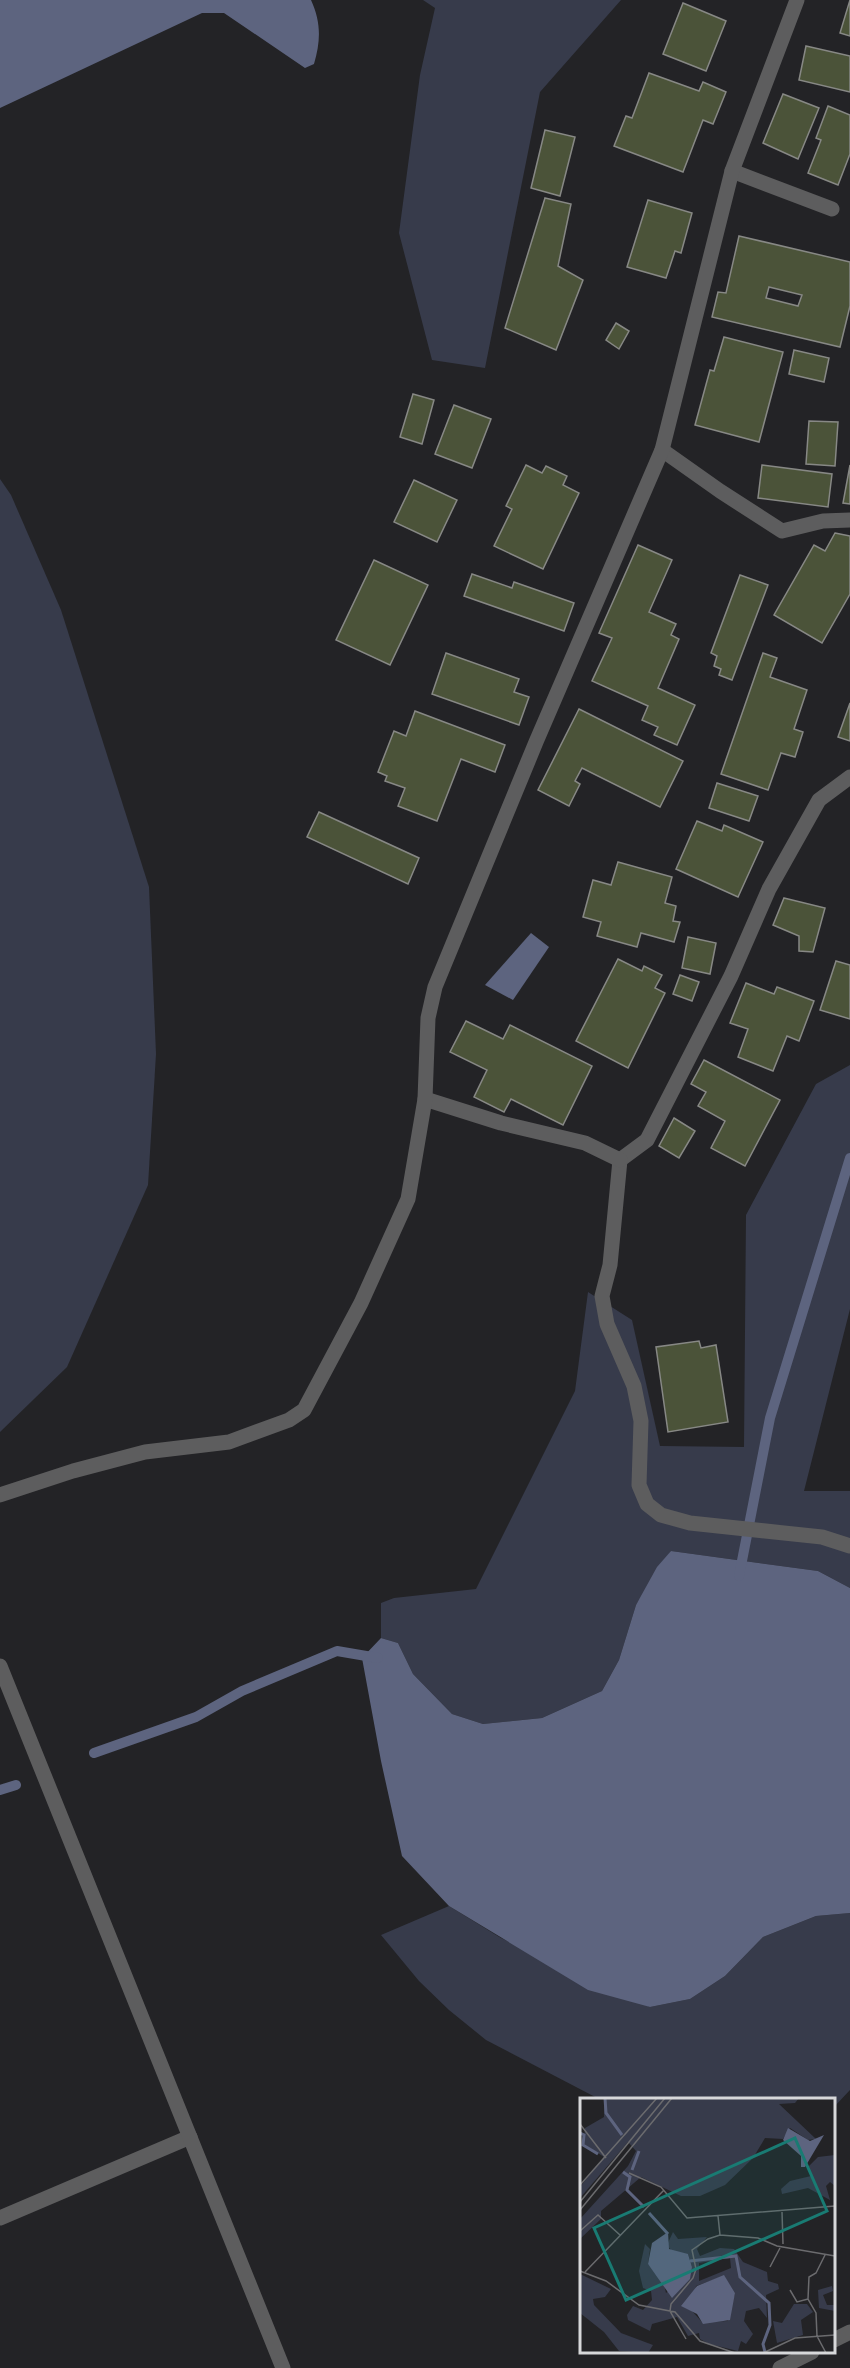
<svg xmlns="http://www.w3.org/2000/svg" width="850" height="2368" font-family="'Sofia Sans Condensed',sans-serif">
	<rect width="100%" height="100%" fill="#232326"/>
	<!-- green -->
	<g fill="#373b4b">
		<path d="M423,0H621L540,92L485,368L432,360L399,233L420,75L435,8Z"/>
		<path d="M0,479L11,495L61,610L149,887L156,1054L148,1185L67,1367L0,1432Z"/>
		<path d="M850,1065V1309L804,1491H850V1588L818,1571L671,1551L636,1605L619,1660L602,1691L542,1718L483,1724L452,1714L413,1674L398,1643L381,1638V1603L394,1598L476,1589L575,1391L588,1292L632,1320L660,1446L744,1447L746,1215L816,1084Z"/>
		<path d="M449,1906L501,1938L650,2007L690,1999L725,1976L763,1937L816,1916L850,1913V2090L834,2107V2100L599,2099L486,2040L449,2010L419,1981L381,1935Z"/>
	</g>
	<!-- water -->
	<g fill="#5d647f">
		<path d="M0,0H311C321,22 321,40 314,64L305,68L224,13H202L0,108Z"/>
		<path d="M531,933L549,947L513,1000L485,985Z"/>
		<path d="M671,1551L818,1571L850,1588V1913L816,1916L763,1937L725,1976L690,1999L650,2007L588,1990L449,1906L402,1856L381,1761L362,1658L381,1638L398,1643L413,1674L452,1714L483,1724L542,1718L602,1691L619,1660L636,1605L657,1567Z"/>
	</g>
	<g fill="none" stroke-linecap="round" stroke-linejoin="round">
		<!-- stream -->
		<g stroke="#5d647f" stroke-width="10">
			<path d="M739,1576L770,1418L850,1158"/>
			<path d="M94,1753L196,1717L242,1691L337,1651L378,1658"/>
			<path d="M0,1790L16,1785"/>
		</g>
	</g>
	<!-- building -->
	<g fill="#4b5339" stroke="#878885" stroke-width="1.5" fill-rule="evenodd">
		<path d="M850,0V36L840,33Z"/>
		<path d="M683,3L726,21L706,71L663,54Z"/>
		<path d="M806,46L850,56V92L799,80Z"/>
		<path d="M649,73L699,91L703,82L726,92L713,124L703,120L683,172L614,146L626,116L632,118Z"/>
		<path d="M783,94L819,108L798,159L763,143Z"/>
		<path d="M828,106L850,115V154L838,185L808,173L821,140L816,138Z"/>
		<path d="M545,130L575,137L560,196L531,188Z"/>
		<path d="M545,198L571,204L558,266L583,280L556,350L505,328Z"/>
		<path d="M648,200L692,213L681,253L675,251L666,278L627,267Z"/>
		<path d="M739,236L850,262V306L840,347L712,317L718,292L726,293ZM769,287L802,295L798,306L766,298Z"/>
		<path d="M616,323L629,331L619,349L606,340Z"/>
		<path d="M724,337L783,352L759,442L695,425L710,370L714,371Z"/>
		<path d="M794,350L829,358L824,382L789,374Z"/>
		<path d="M413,394L434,400L422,444L400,437Z"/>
		<path d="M454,405L491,419L472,468L435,454Z"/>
		<path d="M809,421L838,422L835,466L806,464Z"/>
		<path d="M526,465L542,473L546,466L567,476L563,485L579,493L543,569L494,546L512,509L506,506Z"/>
		<path d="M762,465L832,474L828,507L758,498Z"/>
		<path d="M850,465V504L843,503Z"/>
		<path d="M414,480L457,500L437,542L394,522Z"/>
		<path d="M835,533L850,536V594L822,643L774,615L814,545L825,551Z"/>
		<path d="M638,545L672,560L649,612L676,624L671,635L679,639L658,688L695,705L677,745L654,735L658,727L642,720L648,706L592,681L612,638L599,633Z"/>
		<path d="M374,560L428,585L390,665L336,640Z"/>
		<path d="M472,574L512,588L514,582L574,603L564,631L464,596Z"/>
		<path d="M740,575L768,585L732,680L719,675L721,669L714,666L717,656L711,653Z"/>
		<path d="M446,653L519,679L514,692L529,697L519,725L432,694Z"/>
		<path d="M763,653L777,658L770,677L807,690L794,729L803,732L795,757L781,753L768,790L721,774Z"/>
		<path d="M850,703V741L838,737Z"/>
		<path d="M579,709L683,761L660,807L582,768L575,781L580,784L569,806L538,790Z"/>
		<path d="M415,711L505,745L495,772L461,759L437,821L398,806L405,788L385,781L387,776L378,772L394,731L406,736Z"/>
		<path d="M717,783L758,796L749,821L709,808Z"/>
		<path d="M319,812L419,858L408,884L307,837Z"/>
		<path d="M697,821L722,831L724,825L763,842L738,897L676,869Z"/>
		<path d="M618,862L672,877L665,903L676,906L673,921L680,922L674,942L641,933L637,947L597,936L601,922L583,917L593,880L611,885Z"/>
		<path d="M784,898L825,908L813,952L799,951V936L773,925Z"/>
		<path d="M688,937L716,943L710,974L682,968Z"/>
		<path d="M618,959L642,971L644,966L662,975L655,988L665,993L628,1068L576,1041Z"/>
		<path d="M836,961L850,965V1019L820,1010Z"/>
		<path d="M680,975L699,982L692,1001L673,994Z"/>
		<path d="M746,983L774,994L777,987L814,1001L799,1041L787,1036L773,1071L738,1057L748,1029L730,1023Z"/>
		<path d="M466,1021L503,1039L510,1025L592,1066L563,1125L511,1099L504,1112L474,1097L487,1070L450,1052Z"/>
		<path d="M704,1060L780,1100L745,1166L711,1148L725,1121L698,1106L706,1092L691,1084Z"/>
		<path d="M674,1118L695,1131L679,1158L659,1146Z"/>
		<path d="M699,1341L701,1348L716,1345L728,1422L668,1432L656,1347Z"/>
	</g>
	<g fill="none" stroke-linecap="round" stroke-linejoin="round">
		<!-- lane -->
		<g stroke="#5d5d5e" stroke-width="15">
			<path d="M732,171L832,209"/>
			<path d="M0,2218L190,2137"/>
		</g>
		<!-- street -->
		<g stroke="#5d5d5e" stroke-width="15">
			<path d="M662,450L720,491L782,531L823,521L850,520"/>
			<path d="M850,777L819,800L769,889L731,976L647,1140L620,1160L610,1265L602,1296L607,1324L634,1386L641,1421L639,1485L647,1504L661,1515L690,1523L822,1537L850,1546"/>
			<path d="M425,1099L501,1123L585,1143L620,1160"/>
			<path d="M0,1495L73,1471L145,1452L229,1442L289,1420L304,1410L361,1303L408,1199L425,1099L428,1018L435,987L536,742L662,450L732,171L797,0"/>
			<path d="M0,1666L283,2368"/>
			<path d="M834,2340L850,2332"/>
			<path d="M780,2368L812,2352"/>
		</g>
	</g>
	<!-- overview -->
	<g transform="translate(580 2098)">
		<rect width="255" height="255" fill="#232326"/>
		<path d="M24,0H219L215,5L199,6L236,41L228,42L210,30L203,41L185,40L173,60L145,87L120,98H101L61,79L21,113V121L0,141V121L48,68L56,53L48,44L0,100V89L24,59L4,46L5,30L24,19ZM255,57V88L250,84L246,88L250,102L228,90L202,96L201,91L210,83L231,78L229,68L238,59ZM93,134L98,141L127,139L117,151L120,158L140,150L154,151L163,164L187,174L188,183L198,186L199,191L186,197L187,220L179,210L166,213L164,223L173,236L166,246L161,243L158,253L129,246L120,241L119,235L108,238L97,219L72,226L70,233L48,222L47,217L53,208L63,212L72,202L71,193L63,190L59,173L65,146L70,151L68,166L83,182L86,195L112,169L108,156H94L87,147ZM150,160L151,170L119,183V165ZM144,178L155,195L148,223L122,224L112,213L116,188ZM0,176L31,191L25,199L13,201L14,207L41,235L73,247L68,255L39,253L24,234L0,215ZM252,188L253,193L243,197L247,207H255V213L239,210L238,192ZM214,206H227L233,214L221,222L223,237L197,245L193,223L202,225Z" fill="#373b4b" fill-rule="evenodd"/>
		<path d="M208,30L230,43L244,37L225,69H221V58L203,42ZM88,134L89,151L108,156L112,169L110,181L92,200L68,166L72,145ZM144,177L155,195L150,222L123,226L117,216L101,208L117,188Z" fill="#5d647f"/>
		<path fill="none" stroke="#5d647f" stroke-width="3" d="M25,0L26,15L42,37M0,35L4,37L3,47L18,56M52,72L59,53M43,74L50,79L47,92L64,109M69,115L88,136M110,163L156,158L160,179L189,205L190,227L183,246L185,254"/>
		<path fill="none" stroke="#6b6b6e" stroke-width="1.5" d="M0,26L26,60M49,75L81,89L107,120L255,108M0,87L77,0M0,104L85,0M0,112L92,0M202,114L203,146M138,118L140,137M0,133L18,117L40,137M245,157L236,175L229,179L228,201L236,215L237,238L246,255M190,169L200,150M0,173L26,183L59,207L95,214L120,243L155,255M5,174L84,92M210,192L217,204L228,201M106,241L90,213L91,206L113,180L116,171L112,152L128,141L140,137L178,140L197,148L255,158M183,255L215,240L255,237"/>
		<path fill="#197b73" fill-opacity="0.15" stroke="#197b73" stroke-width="3" d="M215,40L247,113L46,202L14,130Z"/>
		<rect width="255" height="255" fill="none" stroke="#d7d8da" stroke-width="3"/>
	</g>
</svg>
